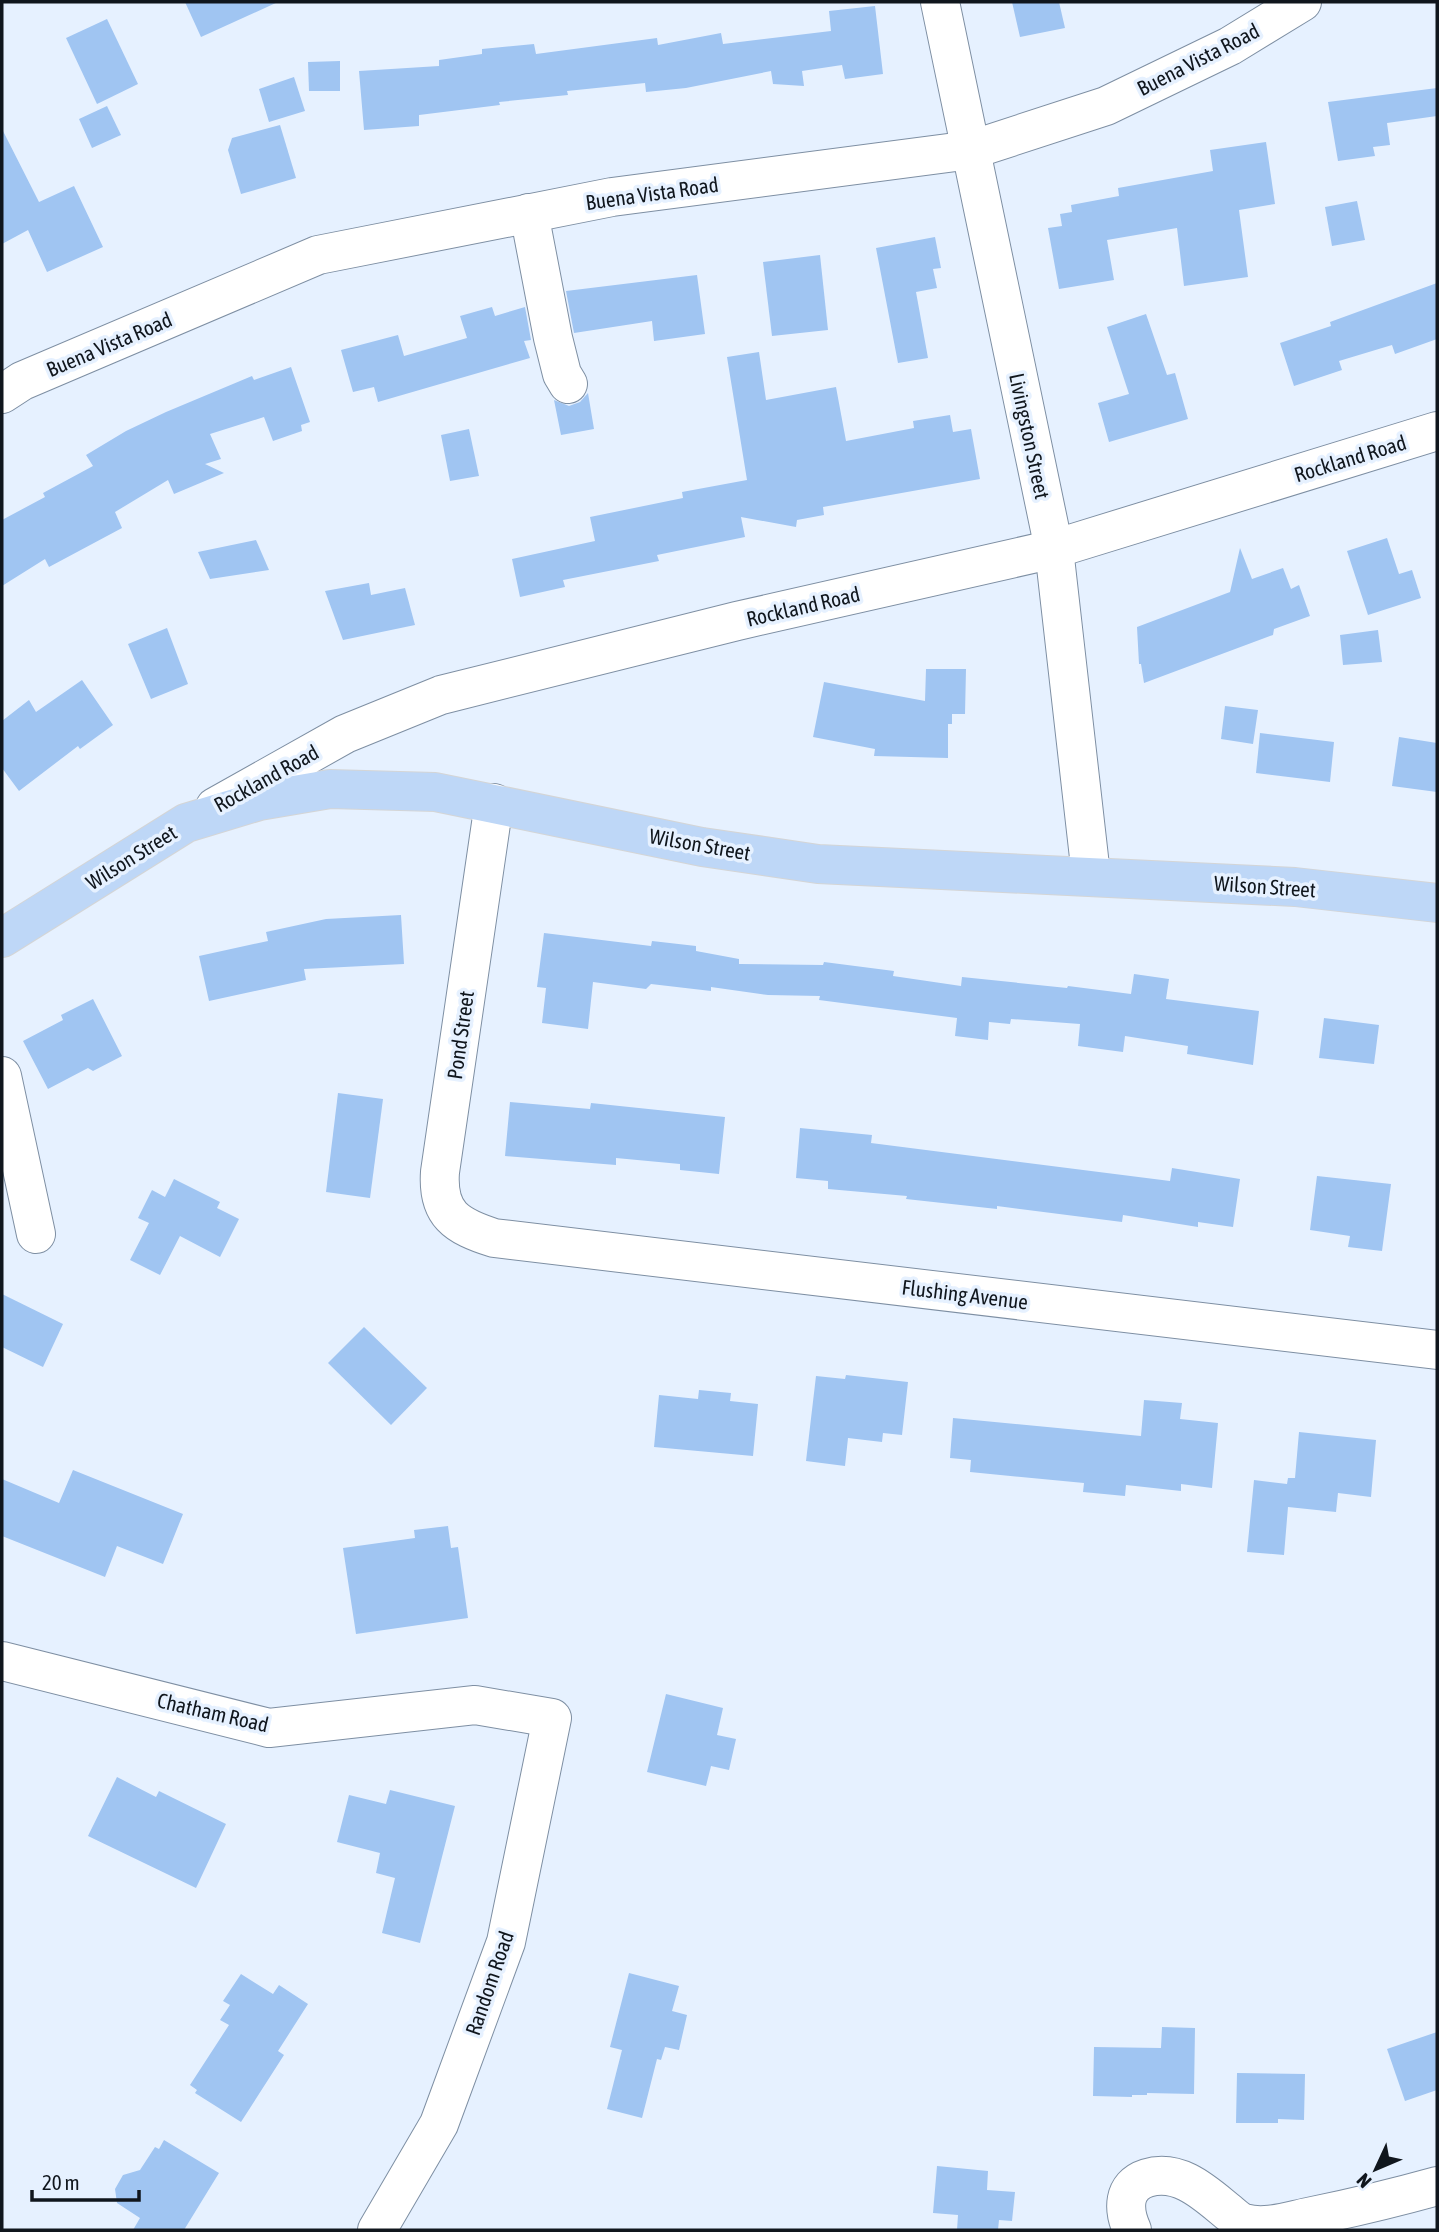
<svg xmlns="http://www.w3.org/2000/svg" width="1439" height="2232" font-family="'Asap Condensed',sans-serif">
	<rect width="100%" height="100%" fill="#e6f1ff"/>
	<!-- building -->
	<g fill="#a0c5f2">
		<path d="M185,2H278L201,37Z"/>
		<path d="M1012,2H1059L1065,28L1020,37Z"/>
		<path d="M875,6L883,74L845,79L842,65L802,71L804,86L773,84L771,71L686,88L646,92L645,83L567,91L568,95L499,102L500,105L419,115V126L364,130L359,71L439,66V60L482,54V49L534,44L536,54L657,38L658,45L721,33L723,44L831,31L829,11Z"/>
		<path d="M107,19L138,84L97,104L66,38Z"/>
		<path d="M340,61V91H309L308,62Z"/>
		<path d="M294,77L305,111L269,122L259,89Z"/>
		<path d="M1437,88V116L1387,123L1390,145L1373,147L1375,156L1338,161L1328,102Z"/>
		<path d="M107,106L121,135L92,148L79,119Z"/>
		<path d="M280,125L296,178L241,194L228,150L232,138Z"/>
		<path d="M2,129L39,202L74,186L103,247L47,272L28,230L2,244Z"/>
		<path d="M1266,142L1275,204L1239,210L1248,277L1184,286L1177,228L1107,240L1114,280L1059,289L1048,228L1062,226L1060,214L1072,212L1071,205L1119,196L1118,188L1213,171L1210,150Z"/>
		<path d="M1357,201L1365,240L1332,246L1325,207Z"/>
		<path d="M935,237L941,268L933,269L937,288L916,292L928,358L898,363L876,248Z"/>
		<path d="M820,255L828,330L772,336L763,262Z"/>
		<path d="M697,275L705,334L654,341L652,321L574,333L566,291Z"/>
		<path d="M1437,283V339L1395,354L1392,345L1339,361L1342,370L1294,386L1280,343L1331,326L1330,322Z"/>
		<path d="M492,307L495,316L525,307L531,340L524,341L530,358L378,402L374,387L353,392L341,350L398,335L404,356L467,338L460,316Z"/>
		<path d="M1146,314L1167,375L1175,373L1188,419L1109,442L1098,403L1129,394L1107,327Z"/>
		<path d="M759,352L766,400L836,387L846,441L914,428L913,421L950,415L953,432L971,429L980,479L823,507L824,515L797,520L796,527L741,517L745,537L657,555L659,561L563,580L565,587L520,597L512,559L595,541L590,517L683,498L682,492L747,480L727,357Z"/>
		<path d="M291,367L310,422L301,425L302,431L273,441L264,417L210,434L221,459L205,464L224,473L174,494L168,480L115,512L122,528L49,567L45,559L2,586V520L45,497L43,493L93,466L86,455L126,431L166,412L252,376L254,380Z"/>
		<path d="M588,393L594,429L561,435L554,400L569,406L580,402Z"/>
		<path d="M469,429L479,476L450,481L441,435Z"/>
		<path d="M1387,538L1399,574L1412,570L1421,598L1368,615L1347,551Z"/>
		<path d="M256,540L269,570L210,579L198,552Z"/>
		<path d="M1240,548L1252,579L1283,568L1291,589L1299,585L1310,616L1274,629L1273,635L1144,683L1141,664H1139L1137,627L1230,592Z"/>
		<path d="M369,583L371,595L405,588L415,625L343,640L325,591Z"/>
		<path d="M167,628L188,684L151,699L128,644Z"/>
		<path d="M1378,630L1382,662L1343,665L1340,635Z"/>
		<path d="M926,669H966L965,714H952V724H948V758L874,756L875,749L813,737L824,682L925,701Z"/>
		<path d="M82,680L113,725L80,749L78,746L19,791L2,768V721L29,700L36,712Z"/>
		<path d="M1225,706L1258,710L1253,744L1221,739Z"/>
		<path d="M1260,733L1334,742L1330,782L1256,773Z"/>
		<path d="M1399,737L1437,743V792L1392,786Z"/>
		<path d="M401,915L404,964L304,969L306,980L209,1001L199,956L268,941L266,932L326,919Z"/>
		<path d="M544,933L651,946L652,941L696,946V951L739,959V964L823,965L824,962L894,971L893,976L961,986L962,977L1067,988L1068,986L1131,994L1134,974L1169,979L1166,999L1259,1011L1253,1065L1187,1054L1188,1046L1125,1036L1123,1052L1078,1046L1080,1024L1011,1019L1010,1024L989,1022L988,1040L955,1036L957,1018L819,1000L820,996L768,995L711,987V991L651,984L646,989L593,982L588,1029L542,1023L546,988L537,987Z"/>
		<path d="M93,999L122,1056L93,1071L88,1068L48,1089L23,1041L63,1020L61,1015Z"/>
		<path d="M1324,1018L1379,1025L1374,1064L1319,1058Z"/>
		<path d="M338,1093L383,1099L370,1198L326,1192Z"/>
		<path d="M510,1102L590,1109L591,1103L725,1117L719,1174L680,1170V1164L616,1158V1165L505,1156Z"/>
		<path d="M800,1128L872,1135L871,1143L1170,1181L1172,1168L1240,1179L1233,1227L1198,1222V1227L1123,1215L1122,1222L997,1206V1209L906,1199L907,1196L828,1189V1181L796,1178Z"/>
		<path d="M1317,1176L1391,1184L1382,1251L1348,1247L1350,1236L1310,1230Z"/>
		<path d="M174,1179L220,1202L217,1208L239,1219L220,1257L180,1236L160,1275L130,1260L149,1223L138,1218L152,1190L165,1197Z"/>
		<path d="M2,1294L63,1324L43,1367L2,1347Z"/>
		<path d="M364,1327L427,1388L391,1425L328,1363Z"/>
		<path d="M846,1375L908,1382L902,1435L883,1433L882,1442L848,1438L845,1466L806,1461L816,1376L845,1379Z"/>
		<path d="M699,1390L731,1393L730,1401L758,1404L753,1456L654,1447L659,1395L698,1399Z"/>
		<path d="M1144,1400L1182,1403L1180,1419L1218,1423L1212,1488L1181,1484V1491L1126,1485L1125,1496L1083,1492L1084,1483L970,1472L971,1460L950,1458L953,1418L1141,1436Z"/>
		<path d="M1299,1432L1376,1440L1371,1497L1338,1493L1336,1512L1288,1507L1284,1555L1247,1552L1254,1480L1287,1484L1288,1478H1295Z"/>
		<path d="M73,1470L183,1514L163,1564L117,1546L105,1577L2,1536V1479L59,1503Z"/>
		<path d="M448,1526L451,1548L458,1547L468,1618L356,1634L343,1548L415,1538L414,1530Z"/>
		<path d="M666,1694L723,1708L717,1735L736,1739L729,1770L711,1766L706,1786L647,1772Z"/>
		<path d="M117,1777L156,1797L159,1791L226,1824L196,1888L88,1836Z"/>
		<path d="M390,1790L455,1806L420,1943L382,1933L395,1878L376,1873L380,1853L337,1842L349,1795L386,1804Z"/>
		<path d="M629,1973L679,1986L672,2011L687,2015L679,2050L665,2047L661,2060L657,2059L642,2118L607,2109L622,2050L610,2047Z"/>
		<path d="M241,1974L273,1994L279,1985L308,2004L278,2051L284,2055L241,2122L195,2093L197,2090L190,2085L229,2025L220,2020L230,2005L223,2001Z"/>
		<path d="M1162,2027L1195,2028L1194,2094L1147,2093V2095H1132V2097L1093,2096L1094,2047L1161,2048Z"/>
		<path d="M1437,2032V2090L1405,2101L1387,2049Z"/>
		<path d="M1237,2073L1305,2074L1304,2120L1278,2119V2123H1236Z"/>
		<path d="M164,2140L219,2173L184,2230H133L140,2218L117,2203L115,2189L123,2175L140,2170L155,2147L159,2149Z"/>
		<path d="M937,2166L988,2171L987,2190L1015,2192L1012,2221L999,2220L998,2230H957L958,2215L933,2213Z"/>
	</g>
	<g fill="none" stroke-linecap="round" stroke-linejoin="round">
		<defs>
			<g id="minor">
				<path d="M940,2L1054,549L1091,875"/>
				<path d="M529,213L553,338L562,374L568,384"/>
				<path d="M2,394L22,381L318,255L612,197L971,150L1106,106L1230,46L1302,2"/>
				<path d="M494,803L440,1172C437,1214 456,1226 494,1238L1437,1350"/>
				<path d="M215,807L345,734L441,695L737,621L1054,549L1437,431"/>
				<path d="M2,1076L36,1234"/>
				<path d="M2,1661L269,1728L475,1705L552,1718L506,1942L439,2124L377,2230"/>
				<path d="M1132,2230C1123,2210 1122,2186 1147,2178C1179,2168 1205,2193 1227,2211C1233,2216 1238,2221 1244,2223C1265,2229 1288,2221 1308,2217C1352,2208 1394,2198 1437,2186"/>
			</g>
			<path id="major" d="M2,938L186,823L259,801L330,789L435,792L702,847L818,864L1295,887L1437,903"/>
		</defs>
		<!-- minor casing -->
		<use href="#minor" stroke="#7e8fa3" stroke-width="40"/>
		<!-- major casing -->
		<use href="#major" stroke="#d4d5d6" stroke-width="40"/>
		<!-- minor -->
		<use href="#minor" stroke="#fff" stroke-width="38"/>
		<!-- major -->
		<use href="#major" stroke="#bed7f7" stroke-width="38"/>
	</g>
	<g text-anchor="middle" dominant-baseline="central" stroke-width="7" stroke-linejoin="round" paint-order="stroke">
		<!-- street labels -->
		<g font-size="21" fill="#10161d" stroke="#e6f1ff">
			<text transform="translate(1198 59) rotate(-27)">Buena Vista Road</text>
			<text transform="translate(652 193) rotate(-8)">Buena Vista Road</text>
			<text transform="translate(109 344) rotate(-23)">Buena Vista Road</text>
			<text transform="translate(1030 436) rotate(78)">Livingston Street</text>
			<text transform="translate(1350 458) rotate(-17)">Rockland Road</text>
			<text transform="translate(803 606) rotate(-13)">Rockland Road</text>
			<text transform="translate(266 778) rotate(-29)">Rockland Road</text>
			<text transform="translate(700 844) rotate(10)">Wilson Street</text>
			<text transform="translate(131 857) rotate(-32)">Wilson Street</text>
			<text transform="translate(1265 886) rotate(4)">Wilson Street</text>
			<text transform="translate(460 1035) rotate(-82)">Pond Street</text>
			<text transform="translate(965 1294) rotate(7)">Flushing Avenue</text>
			<text transform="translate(213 1712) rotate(13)">Chatham Road</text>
			<text transform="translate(489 1983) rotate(-71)">Random Road</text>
		</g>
	</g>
	<!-- border -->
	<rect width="1439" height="2232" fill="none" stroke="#10161d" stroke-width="7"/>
	<!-- north arrow -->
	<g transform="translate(1376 2169) rotate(226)" stroke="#e6f1ff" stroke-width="5" paint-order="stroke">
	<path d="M0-5L12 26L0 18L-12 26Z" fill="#10161d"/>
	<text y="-10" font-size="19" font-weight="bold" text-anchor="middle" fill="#10161d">N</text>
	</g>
	<!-- scale -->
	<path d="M32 2190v10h107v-10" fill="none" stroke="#10161d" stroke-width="3.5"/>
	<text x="42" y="2190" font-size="21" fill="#10161d" stroke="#e6f1ff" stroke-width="5" paint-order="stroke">20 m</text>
</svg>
